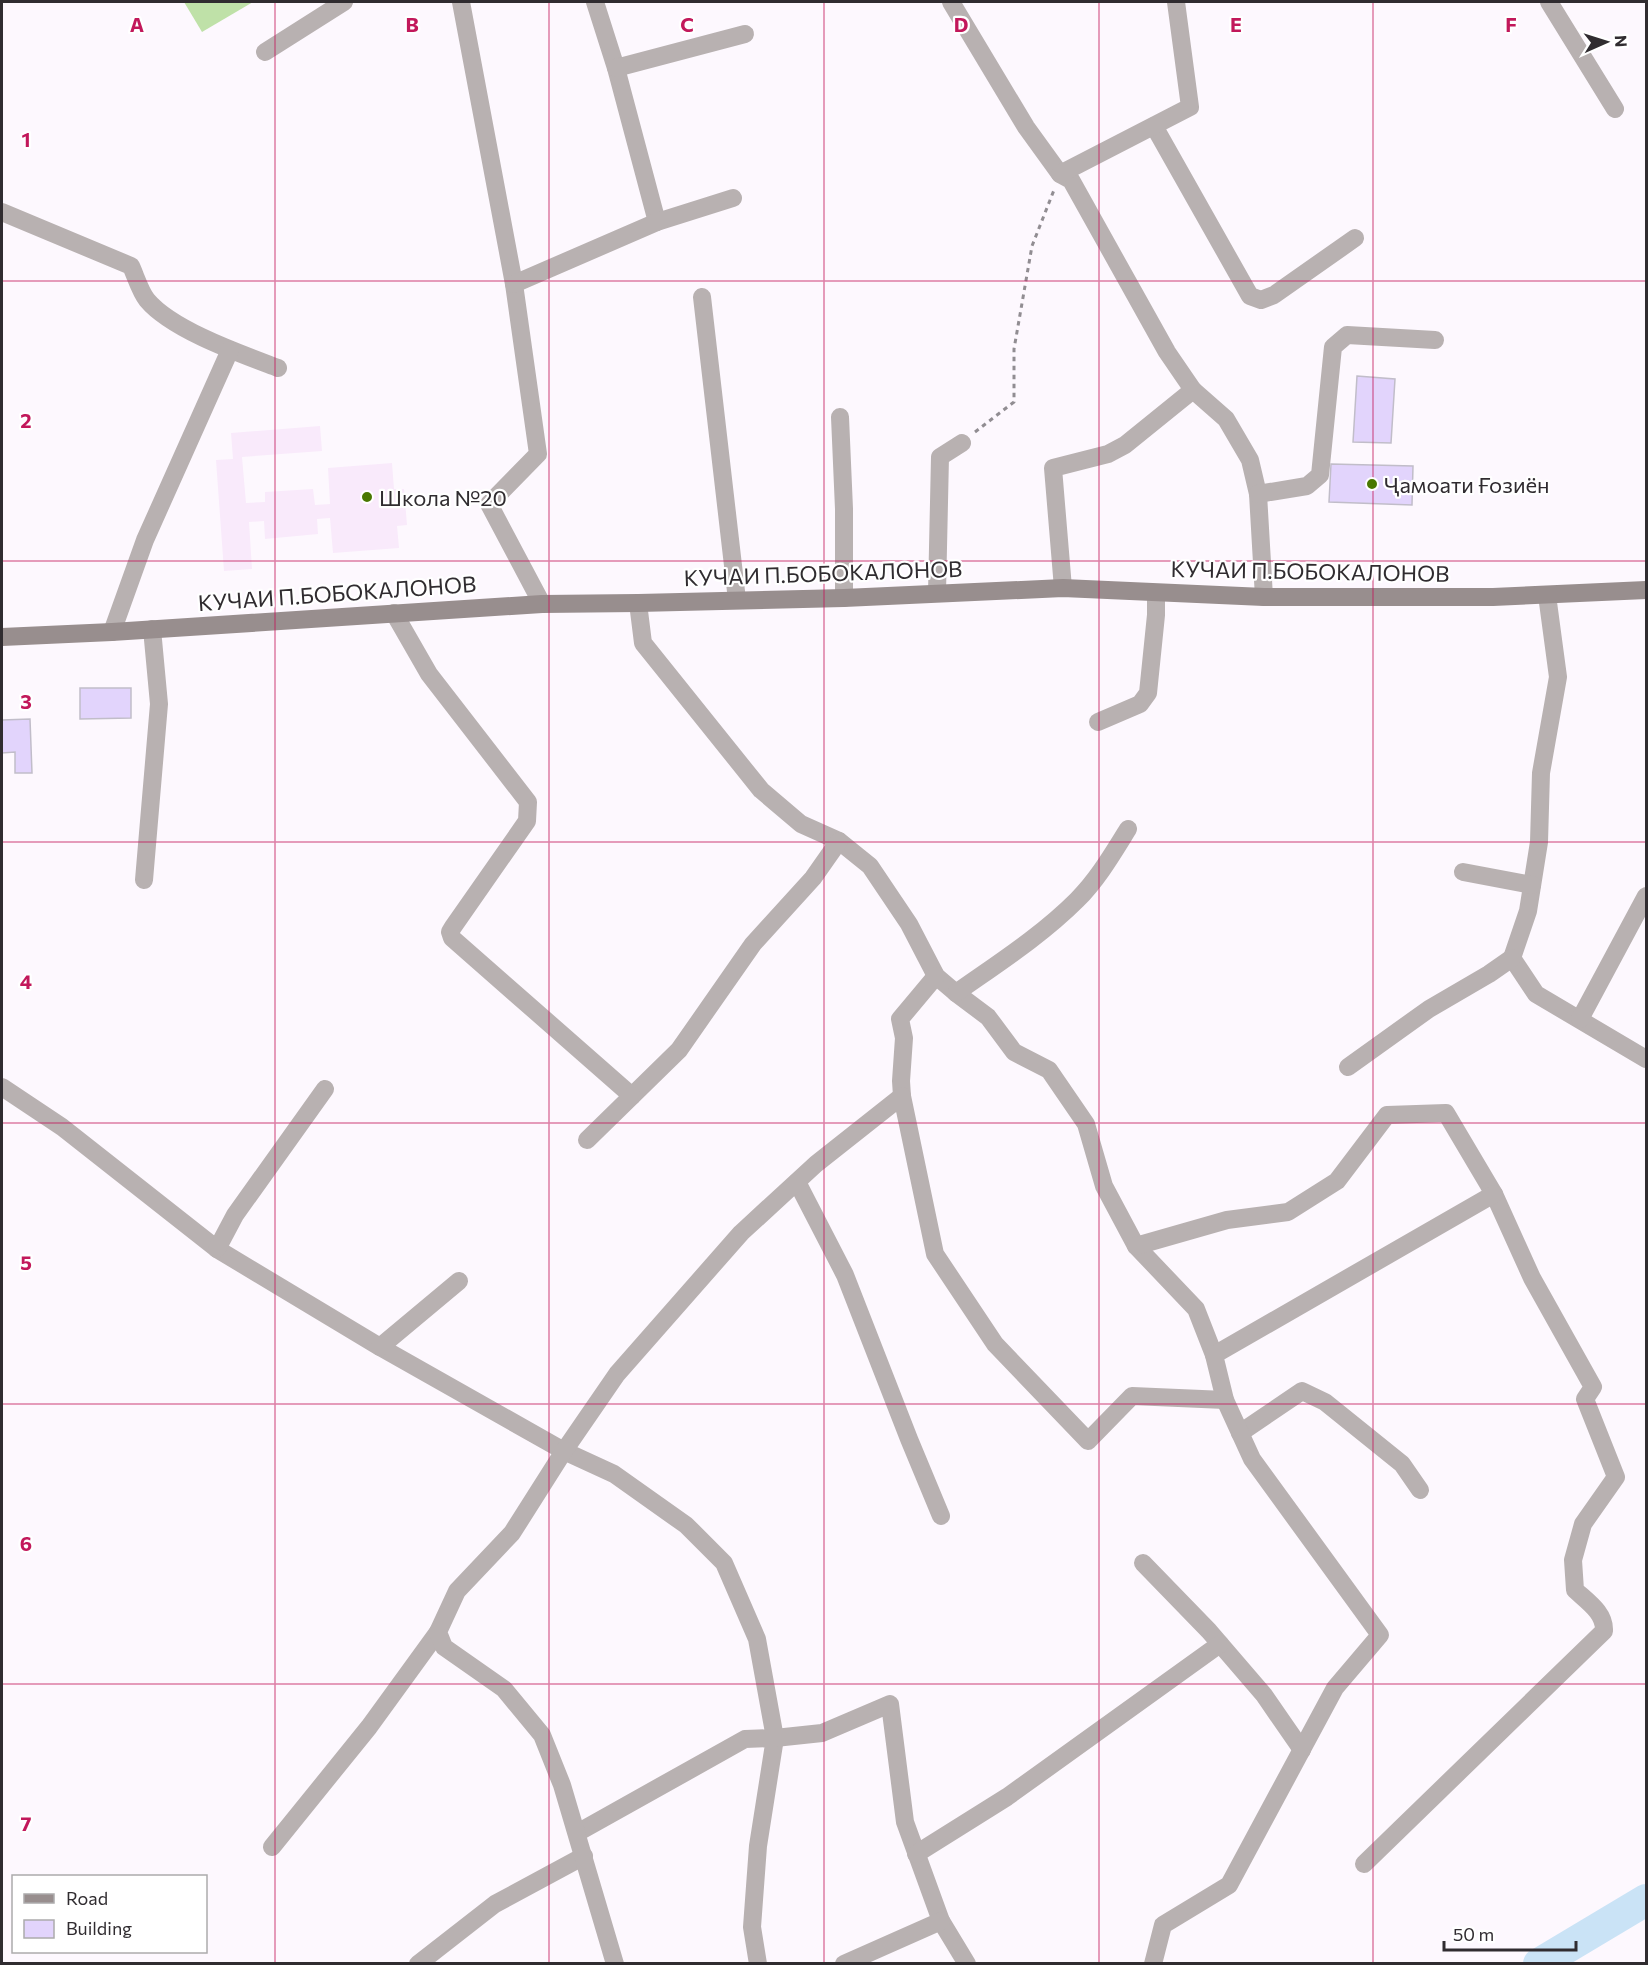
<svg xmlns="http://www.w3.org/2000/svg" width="1648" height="1965" font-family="Commissioner,sans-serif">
	<rect width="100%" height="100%" fill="#fdf8fe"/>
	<!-- built -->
	<path fill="#f9eafb" d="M320,426L322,451L242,457L246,503L265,502V492L313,489L315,505L330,504L328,468L392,463L394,489H404L407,525L397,526L399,548L333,553L330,518L317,519L318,534L265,539L264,521L249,522L252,569L224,571L216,460L233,459L231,433Z"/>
	<!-- green -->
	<path fill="#bfe1a8" d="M184,2H253L202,32Z"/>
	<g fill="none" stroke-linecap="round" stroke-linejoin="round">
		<!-- river -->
		<path stroke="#cae3f6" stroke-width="32" d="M1539,1964L1646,1900"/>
	</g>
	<!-- building -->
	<g fill="#e2d4fc" stroke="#c1bdc9" stroke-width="1.5">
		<path d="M1357,376L1395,379L1391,443L1353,442Z"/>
		<path d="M1331,464L1413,466L1412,505L1329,502Z"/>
		<path d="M80,688H131V718L80,719Z"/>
		<path d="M30,719L32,773H15V752L2,753V720Z"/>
	</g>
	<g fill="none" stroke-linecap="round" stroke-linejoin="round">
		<!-- path -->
		<path stroke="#918d92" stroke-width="3" stroke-dasharray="4.5 4.5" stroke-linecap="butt" d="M975,432L1014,402V349L1032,246L1054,190"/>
		<!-- street -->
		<g stroke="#b8b1b1" stroke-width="18">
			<path d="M461,2L514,284L538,454L489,504L542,604"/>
			<path d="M595,2L616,68L657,222"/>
			<path d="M951,2L1026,127L1060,174L1071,180L1167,352L1193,390L1226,419L1250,460L1258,494L1264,597"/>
			<path d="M1549,2L1615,109"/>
			<path d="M265,52L344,2"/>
			<path d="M616,68L745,34"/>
			<path d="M1154,126L1250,296L1261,300L1274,295L1355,238"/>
			<path d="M1060,174L1190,107L1176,2"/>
			<path d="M2,212L131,266C136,277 140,291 147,300C172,330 241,354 278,368"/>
			<path d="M514,284L657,222L733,198"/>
			<path d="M702,297L737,600"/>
			<path d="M840,417L844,509V598"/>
			<path d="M1258,494L1307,486L1320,475L1333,347L1347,335L1435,340"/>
			<path d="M1063,588L1053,468L1108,454L1125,445L1193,390"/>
			<path d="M937,593L940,457L962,443"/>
			<path d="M1547,595L1558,677L1541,773L1539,842L1528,911L1512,958L1536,994L1646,1059"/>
			<path d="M638,603L643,643L761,790L801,824L839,841L870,866L909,924L936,976L956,993L988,1017L1014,1052L1049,1070L1086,1124L1104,1186L1136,1246L1196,1309L1214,1355"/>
			<path d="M394,613L429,674L528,802L527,821L453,927L450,932L452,938L632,1096L679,1050L753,944L813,878L839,841"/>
			<path d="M112,632L145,540L230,350"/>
			<path d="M1098,722L1140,704L1148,693L1156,615V593"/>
			<path d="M1463,872L1532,885"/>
			<path d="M144,880L159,704L152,629"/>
			<path d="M956,993C997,964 1041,936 1077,900C1098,879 1113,853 1128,829"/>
			<path d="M1580,1019L1646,896"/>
			<path d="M1348,1067L1429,1009L1489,974L1512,958"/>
			<path d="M2,1087L62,1127L217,1249L380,1347L564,1451L614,1474L686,1525L724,1563L757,1639L775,1738L758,1846L752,1927L758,1964"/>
			<path d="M902,1096L901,1081L904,1038L900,1019L936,976"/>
			<path d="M587,1140L632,1096"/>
			<path d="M797,1182L845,1275L909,1439L941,1516"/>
			<path d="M1136,1246L1227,1220L1288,1212L1337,1181L1387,1115L1446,1113L1494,1194L1532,1278L1593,1387L1585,1399L1616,1477L1583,1524L1573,1560L1575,1590C1588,1602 1605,1613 1604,1631L1364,1864"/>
			<path d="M217,1249L235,1215L325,1089"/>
			<path d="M380,1347L459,1281"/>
			<path d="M1240,1433L1302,1391L1325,1402L1402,1464L1420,1490"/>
			<path d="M1143,1563L1209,1631L1264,1695L1302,1750"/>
			<path d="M577,1833L745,1739L775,1738L822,1733L890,1704L905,1822L941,1921L967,1964"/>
			<path d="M272,1847L369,1727L438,1632"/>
			<path d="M916,1854L1007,1797L1220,1644"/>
			<path d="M418,1964L495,1904L584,1856"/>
			<path d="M615,1964L562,1785L542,1735L504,1689L444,1647L438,1632L457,1591L512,1533L564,1451L617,1374L741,1233L816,1164L902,1096L935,1254L995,1344L1088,1441L1132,1396L1225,1400"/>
			<path d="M844,1964L941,1921"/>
			<path d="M1153,1964L1163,1925L1229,1885L1335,1688L1380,1635L1252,1459L1225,1400L1214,1355L1494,1194"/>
		</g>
		<!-- secondary -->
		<path stroke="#988e8e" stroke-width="18" d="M2,637L112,632L542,604L638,603L844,598L1063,588L1264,597H1493L1646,590"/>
	</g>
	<!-- grid -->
	<path fill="none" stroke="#c2185b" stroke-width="1.5" stroke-opacity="0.55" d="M275,2V1964M549,2V1964M824,2V1964M1099,2V1964M1373,2V1964M2,281H1646M2,561H1646M2,842H1646M2,1123H1646M2,1404H1646M2,1684H1646"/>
	<!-- markers -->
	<g fill="#497800" stroke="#fff" stroke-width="2">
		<circle cx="1372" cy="484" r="6"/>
		<circle cx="367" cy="497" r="6"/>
	</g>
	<g text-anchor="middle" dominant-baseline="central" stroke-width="4.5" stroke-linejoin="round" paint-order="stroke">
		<!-- poi labels -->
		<g font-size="22" fill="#302c30" stroke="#fff" text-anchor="start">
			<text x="1384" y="484">Ҷамоати Ғозиён</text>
			<text x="379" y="497">Школа №20</text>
		</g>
		<!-- street labels -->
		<g font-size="22" fill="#302c30" stroke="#fff">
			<text transform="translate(1310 571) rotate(1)">КУЧАИ П.БОБОКАЛОНОВ</text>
			<text transform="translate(823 573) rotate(-2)">КУЧАИ П.БОБОКАЛОНОВ</text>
			<text transform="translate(337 593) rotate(-4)">КУЧАИ П.БОБОКАЛОНОВ</text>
		</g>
	</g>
	<g font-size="20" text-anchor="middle" font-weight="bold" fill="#c2185b" stroke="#fff" stroke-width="4.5" stroke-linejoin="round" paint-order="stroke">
		<text x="137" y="32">A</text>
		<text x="412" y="32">B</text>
		<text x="687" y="32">C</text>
		<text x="961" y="32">D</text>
		<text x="1236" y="32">E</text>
		<text x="1511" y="32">F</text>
		<text x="26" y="147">1</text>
		<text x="26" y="428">2</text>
		<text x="26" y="709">3</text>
		<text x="26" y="989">4</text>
		<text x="26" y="1270">5</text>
		<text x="26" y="1551">6</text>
		<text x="26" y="1831">7</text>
	</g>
	<!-- border -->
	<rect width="1648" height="1965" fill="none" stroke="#302c30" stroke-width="6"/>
	<!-- legend -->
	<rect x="12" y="1875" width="195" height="78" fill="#ffffff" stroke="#acabac" stroke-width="1.5"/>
	<rect x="24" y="1894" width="30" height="9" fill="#988e8e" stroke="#acabac" stroke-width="1.5"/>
	<text x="66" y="1905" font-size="18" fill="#302c30">Road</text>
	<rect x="24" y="1920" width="30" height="18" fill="#e2d4fc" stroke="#acabac" stroke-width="1.5"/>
	<text x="66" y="1935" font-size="18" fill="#302c30">Building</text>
	<!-- north arrow -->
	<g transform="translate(1606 42) rotate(87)" stroke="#ffffff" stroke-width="4.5" paint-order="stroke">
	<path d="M0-4.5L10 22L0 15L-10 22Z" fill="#302c30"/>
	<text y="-9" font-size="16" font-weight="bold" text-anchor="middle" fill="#302c30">N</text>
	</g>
	<!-- scale -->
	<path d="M1444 1941v9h132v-9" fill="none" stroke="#302c30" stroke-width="3"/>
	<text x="1453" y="1941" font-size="18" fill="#302c30" stroke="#ffffff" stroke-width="4.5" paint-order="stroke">50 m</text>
</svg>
